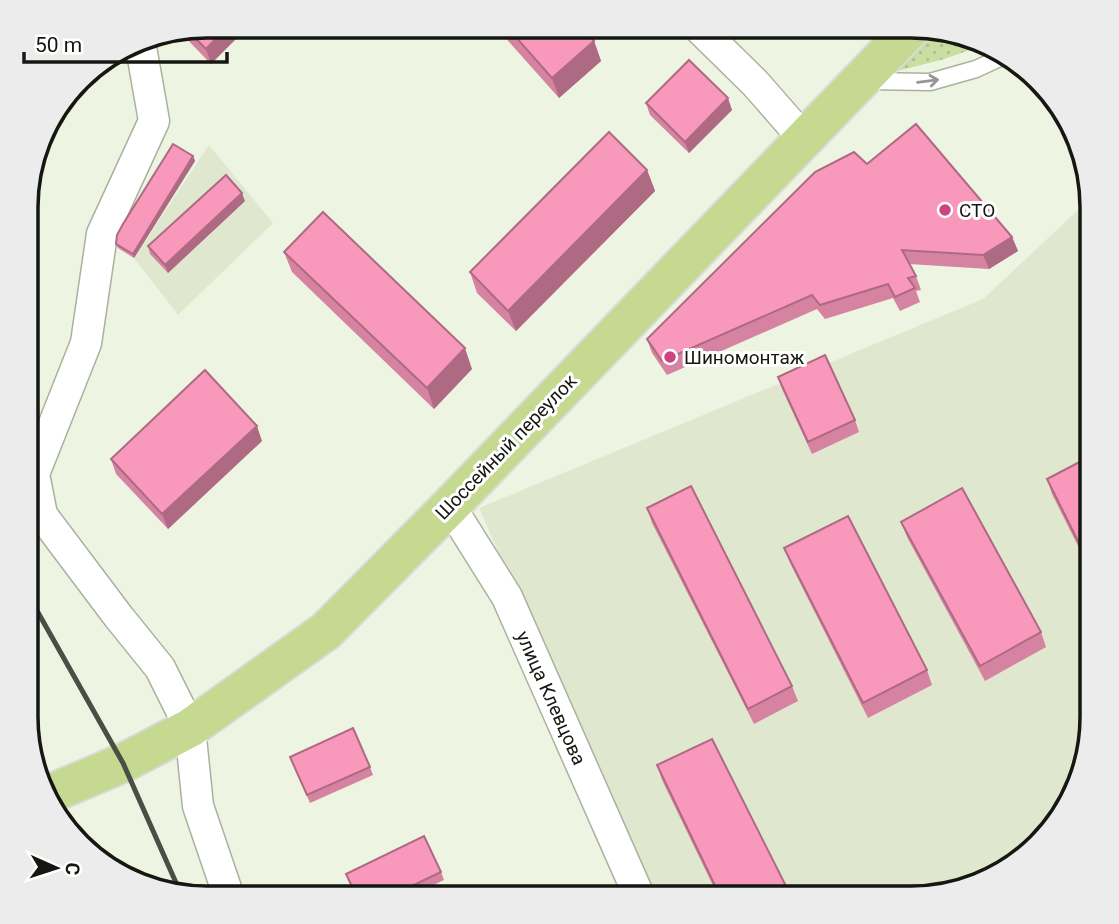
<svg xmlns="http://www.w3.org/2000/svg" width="1119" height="924" font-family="Roboto,sans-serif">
	<defs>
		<pattern id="grass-dots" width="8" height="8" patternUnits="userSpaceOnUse" patternTransform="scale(1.75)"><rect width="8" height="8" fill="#cadea2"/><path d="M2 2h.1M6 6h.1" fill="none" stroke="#adbe8a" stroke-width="1.8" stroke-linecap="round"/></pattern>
	</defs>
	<rect width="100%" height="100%" fill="#edf4e1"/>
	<!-- built -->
	<g fill="#dfe8ce">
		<path d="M209,145L273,223L178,315L134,258Z"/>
		<path d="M1091,198L1093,208L1092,728L1074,796L1040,844L981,884L911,898H651L479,508L983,299Z"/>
	</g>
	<!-- grass -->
	<path fill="url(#grass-dots)" d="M931,29L981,40L987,44L941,60L897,71L894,67Z"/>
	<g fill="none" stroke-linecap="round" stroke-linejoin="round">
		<defs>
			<path id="service" d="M866,81L930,82L976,69L1004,56"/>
			<g id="minor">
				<path d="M698,27L755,83L804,139"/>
				<path d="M134,45L141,47L154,121L102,234L86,343L34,474L42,515L118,616L160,668L190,728L198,806L229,897"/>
				<path d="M450,506L507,597L640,898"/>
			</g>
			<path id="primary" d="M45,796L123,763L190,728L326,631L450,506L912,27"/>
		</defs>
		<!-- service casing -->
		<use href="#service" stroke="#abb19f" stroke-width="19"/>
		<!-- minor casing -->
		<use href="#minor" stroke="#abb19f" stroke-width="33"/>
		<!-- primary casing -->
		<use href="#primary" stroke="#dadad9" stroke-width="42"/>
		<!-- service -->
		<use href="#service" stroke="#fff" stroke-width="16"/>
		<!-- minor -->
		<use href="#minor" stroke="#fff" stroke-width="30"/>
		<!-- primary -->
		<use href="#primary" stroke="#c5d990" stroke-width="38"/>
		<!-- rail -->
		<path stroke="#4a4e44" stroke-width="5" d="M27,593L123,763L181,894"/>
	</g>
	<!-- wall -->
	<g fill="#d583a1">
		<path d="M208,26L211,64L179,31Z"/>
		<path d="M495,26H581L594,41L601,61L559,98Z"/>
		<path d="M774,27H793L784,36Z"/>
		<path d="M646,103L732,110L689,153L650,115Z"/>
		<path d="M193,156L195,161L134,258L118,248L116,244Z"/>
		<path d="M867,164L1012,237L1018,251L989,269L909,264L916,276L921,290L916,291L920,302L900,311L893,298L825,319L817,309L667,375L652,353L647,339Z"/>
		<path d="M647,170L655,191L516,331L477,293L470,272Z"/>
		<path d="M245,201L168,273L150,254L148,246Z"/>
		<path d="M284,252L472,369L434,409L292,272Z"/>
		<path d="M778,377L855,420L859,432L812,454L782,389Z"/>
		<path d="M262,441L168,529L116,474L111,459Z"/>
		<path d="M1093,455L1092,574L1052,494L1047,479Z"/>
		<path d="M647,508L792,686L798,701L754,724L652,523Z"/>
		<path d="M901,522L1041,632L1046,647L985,681L907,537Z"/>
		<path d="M784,548L927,670L932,685L868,718L790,563Z"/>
		<path d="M290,757L370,767L373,775L310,803Z"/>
		<path d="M657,765L792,898H719L662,780Z"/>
		<path d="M441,872L444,880L408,897H356L346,874Z"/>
	</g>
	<!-- shaded-wall -->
	<g fill="#ae6a83">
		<path d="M228,26H249L211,64L206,49Z"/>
		<path d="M780,27H793L784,36Z"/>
		<path d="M594,41L601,61L559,98L552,78Z"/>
		<path d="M728,98L732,110L689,153L685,142Z"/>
		<path d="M193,156L195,161L134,258L133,254Z"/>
		<path d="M647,170L655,191L516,331L508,311Z"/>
		<path d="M242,193L245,201L168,273L165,265Z"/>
		<path d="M1012,237L1018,251L989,269L983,255Z"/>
		<path d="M465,348L472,369L434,409L427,388Z"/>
		<path d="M257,426L262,441L168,529L162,514Z"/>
	</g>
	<!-- building -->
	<g fill="#f898bb" stroke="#ae6a83" stroke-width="2">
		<path d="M208,26H228L206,49L187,30Z"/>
		<path d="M506,26H581L594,41L552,78Z"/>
		<path d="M689,60L728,98L685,142L646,103Z"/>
		<path d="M916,124L1012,237L983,255L902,250L916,276L908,278L915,288L895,297L888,284L820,305L812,295L662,361L647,339L815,172L854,152L867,164Z"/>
		<path d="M609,132L647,170L508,311L470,272Z"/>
		<path d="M173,144L193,156L133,254L116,244L117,235L123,224Z"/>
		<path d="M226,175L242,193L165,265L148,246Z"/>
		<path d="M323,212L465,348L427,388L284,252Z"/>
		<path d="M825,355L855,420L808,442L778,377Z"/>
		<path d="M205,370L257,426L162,514L111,459Z"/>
		<path d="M1093,455L1092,569L1047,479Z"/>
		<path d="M691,486L792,686L748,709L647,508Z"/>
		<path d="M962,488L1041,632L980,666L901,522Z"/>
		<path d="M848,516L927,670L863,703L784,548Z"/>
		<path d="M353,728L370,767L307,795L290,757Z"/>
		<path d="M712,739L792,898H721L657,765Z"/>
		<path d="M424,836L441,872L389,897H357L346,874Z"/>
	</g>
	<!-- one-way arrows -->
	<defs><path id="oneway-shaft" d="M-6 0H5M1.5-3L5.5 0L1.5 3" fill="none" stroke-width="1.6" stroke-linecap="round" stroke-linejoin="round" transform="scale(1.75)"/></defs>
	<use stroke="#969793" href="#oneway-shaft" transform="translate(928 81) rotate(-7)"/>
	<!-- markers -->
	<g fill="#cd4480" stroke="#fff" stroke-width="2.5">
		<circle cx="945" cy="210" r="7"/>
		<circle cx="670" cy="357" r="7"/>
	</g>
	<g text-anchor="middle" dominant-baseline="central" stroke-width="6" stroke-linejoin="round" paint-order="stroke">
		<!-- poi labels -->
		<g font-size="19" fill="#151710" stroke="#fff" text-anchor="start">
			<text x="959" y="210">СТО</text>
			<text x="684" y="357">Шиномонтаж</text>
		</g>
		<!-- street labels -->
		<g font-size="19" fill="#151710" stroke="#fff">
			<text transform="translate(506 447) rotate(-46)">Шоссейный переулок</text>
			<text transform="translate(551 698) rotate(66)">улица Клевцова</text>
		</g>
	</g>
	<!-- crop -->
	<path d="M0 0H1119V924H0ZM207 38H911A169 169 0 0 1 1080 207V717A169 169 0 0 1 911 886H207A169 169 0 0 1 38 717V207A169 169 0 0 1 207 38Z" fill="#ececec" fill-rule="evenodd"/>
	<path fill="none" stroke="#151710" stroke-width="3.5" d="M207 38H911A169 169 0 0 1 1080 207V717A169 169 0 0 1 911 886H207A169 169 0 0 1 38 717V207A169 169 0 0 1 207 38Z"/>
	<!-- north arrow -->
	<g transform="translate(56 868) rotate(93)" stroke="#ffffff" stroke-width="5" paint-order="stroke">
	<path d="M0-5L12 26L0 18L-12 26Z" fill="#151710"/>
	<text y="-10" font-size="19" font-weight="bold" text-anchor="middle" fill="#151710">С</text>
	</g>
	<!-- scale -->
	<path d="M24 52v10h203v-10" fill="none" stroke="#151710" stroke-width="3.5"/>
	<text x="35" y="52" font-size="21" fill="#151710" stroke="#ffffff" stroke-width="5" paint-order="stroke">50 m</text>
</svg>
